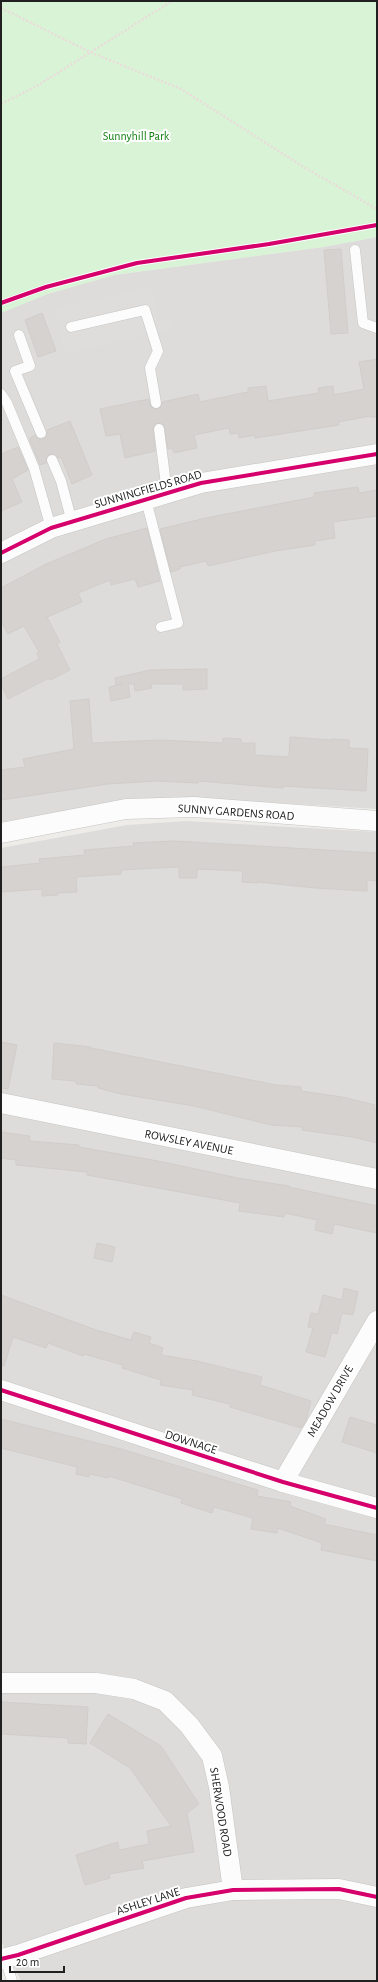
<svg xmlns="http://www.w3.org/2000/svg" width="378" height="1982" font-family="'Alegreya Sans',sans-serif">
	<rect width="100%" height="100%" fill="#eeece9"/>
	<!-- residential -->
	<g fill="#dddcda">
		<path d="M377,237V809L195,798L126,800L1,822V313L47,294L114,275L323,247Z"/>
		<path d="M187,821L377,832V1981H21L1,1941V848L127,825Z"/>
	</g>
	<!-- park -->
	<path fill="#d8f3d5" d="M1,1H377V237L323,247L114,275L47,294L1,313Z"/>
	<!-- parking -->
	<path fill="#dedddc" d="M151,287L159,321L172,318L174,329L65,354L55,308Z"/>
	<!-- building -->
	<g fill="#d5d2d0" stroke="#d1cdca">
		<path d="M341,249L348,333L331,334L324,250Z"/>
		<path d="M42,313L56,351L38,357L25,320Z"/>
		<path d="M377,359V417H370V416L338,422L339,425L255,438V435L239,438L238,433L230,434L229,428L194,435L197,448L174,453L172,448L168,449L164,425L158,423L155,424L153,429L155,451L125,458L120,434L106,436L100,409L149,399L151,407L157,409L160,408L162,402L198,394L200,402L248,392V388L266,386L268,401L319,393L318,388L333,386L334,395L364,389L359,362Z"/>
		<path d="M70,421L92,475L72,484L61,457L58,458L56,455L50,454L47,456L46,463L40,465L30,441V438L35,435L40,439H44L47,434V430Z"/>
		<path d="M18,447L28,470L12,479L22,502L1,511V454Z"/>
		<path d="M358,487L359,493L377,490V516L333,522L335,538L315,541V545L275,551L208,566L206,561L180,567V569L171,572L160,529L206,518L314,497V493Z"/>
		<path d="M147,528L160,581L138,587L135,579L111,585L110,580L78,593L82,602L47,617L60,642L57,644L70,670L50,680L49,678L8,699L1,684V679L39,659L37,653L39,652L24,626L8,634L1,621V588L46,564L106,539Z"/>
		<path d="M207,669V689L183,690V684H151L152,688L135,691L134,684H128L130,697L111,701L109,687L123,684L116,685L115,678L150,670Z"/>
		<path d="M89,699L92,743L160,740L223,743V738L241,739V743H255V755L289,757L290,737L331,740V739L349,740V748L368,749L366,791L283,786V788L198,781V783L157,781L108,784L1,800V770L25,767L23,759L74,749L70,701Z"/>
		<path d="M174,841L377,853V881L367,880V891L315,888L258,882V883L242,882L243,871L197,869V878H179V867L121,870V874L76,877L77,892L57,893L58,895L42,896V889L1,892V867L40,863L39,859L85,855L84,850L134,846L133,843Z"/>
		<path d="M1,1042L17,1045L8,1089L1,1088Z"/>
		<path d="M54,1043L91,1047V1048L276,1085L301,1087V1091L342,1097L375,1105L374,1109H377V1143L352,1137L302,1130L303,1127L271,1125L194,1106L121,1094L98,1088V1086L76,1084V1081L52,1079Z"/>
		<path d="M1,1132L30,1136L29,1141L79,1145V1147L158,1161L238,1178L289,1186V1187L377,1206V1233L334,1224L332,1234L315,1230L317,1220L285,1213L284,1217L239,1211L240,1203L87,1175V1172L16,1165V1160L1,1158Z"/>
		<path d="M97,1243L115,1247L112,1262L94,1258Z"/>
		<path d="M344,1288L358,1292L353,1315L342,1313L337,1334L332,1332L325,1357L306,1352L313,1328L308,1327L311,1313L318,1314L323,1295L342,1300Z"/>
		<path d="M1,1295L96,1330L131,1340L134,1332L151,1337L149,1343L163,1348L161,1355L197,1361L262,1377L260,1385L311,1401L306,1421L301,1428L230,1407V1404L192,1395L193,1390L160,1385L161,1380L122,1368L123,1365L84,1354L83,1356L48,1343L46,1348L13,1337L4,1366L1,1365Z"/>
		<path d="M350,1417L377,1425V1453L342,1442Z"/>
		<path d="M1,1419L121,1449L258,1490L257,1496L291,1502L290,1506L326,1519L324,1524L377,1535V1561L321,1550L322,1543L278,1528L277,1533L251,1529L253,1518L214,1507L212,1513L181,1503L182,1499L109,1476L108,1478L90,1474L89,1477L76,1474L77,1467L1,1448Z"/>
		<path d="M1,1702L88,1707L86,1744L68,1743V1738L1,1734Z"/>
		<path d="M108,1714L161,1746L199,1804L187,1813L194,1852L142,1861L144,1868L109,1874L110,1878L85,1885L76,1855L118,1842L119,1850L149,1844L147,1831L171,1826L130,1768L90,1743Z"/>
	</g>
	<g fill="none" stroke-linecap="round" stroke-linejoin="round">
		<defs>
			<g id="service">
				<path d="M355,250L363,323L377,328"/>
				<path d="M71,327L145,310L158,351L150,368L156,403"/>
				<path d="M19,335L30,366L15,371L41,433"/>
				<path d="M1,394L7,403L34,468L51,528"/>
				<path d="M159,429L167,493"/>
				<path d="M52,460L61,481L72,522"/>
				<path d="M146,500L178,623L161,627"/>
				<path d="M5,1958L12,1981"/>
			</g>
			<g id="minor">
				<path d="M1,553L51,528L201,483L377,454"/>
				<path d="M1,833L126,809L194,807L377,821"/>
				<path d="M1,1103L377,1179"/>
				<path d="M1,1390L283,1482L377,1508"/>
				<path d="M283,1482L377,1321"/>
				<path d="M1,1683H96L134,1689L165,1701L189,1725L212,1756L219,1787L233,1890"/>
				<path d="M1,1959L18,1955L186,1898L233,1890L339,1889L377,1897"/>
			</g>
		</defs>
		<!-- service casing -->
		<use href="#service" stroke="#c5c4c3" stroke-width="11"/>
		<!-- minor casing -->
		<use href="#minor" stroke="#c5c4c3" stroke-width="21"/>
		<!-- path -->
		<g stroke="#ebdbdb" stroke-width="2.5" stroke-dasharray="2 2" stroke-linecap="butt">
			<path d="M1,8L92,53L181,89L302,166L377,209"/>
			<path d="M1,104L37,86L172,1"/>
		</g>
		<!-- service -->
		<use href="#service" stroke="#fcfcfc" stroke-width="10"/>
		<!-- minor -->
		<use href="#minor" stroke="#fcfcfc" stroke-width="20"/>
		<defs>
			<g id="cycleway">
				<path d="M1,303L46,287L137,263L269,244L377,225"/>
				<path d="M1,553L51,528L201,483L377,454"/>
				<path d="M1,1390L283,1482L377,1508"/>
				<path d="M1,1959L18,1955L186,1898L233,1890L339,1889L377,1897"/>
			</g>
		</defs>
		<!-- cycleway casing -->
		<use href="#cycleway" stroke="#fff" stroke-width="6"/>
		<!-- cycleway -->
		<use href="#cycleway" stroke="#d6006c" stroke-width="4"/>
	</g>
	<g text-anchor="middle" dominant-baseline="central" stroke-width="4" stroke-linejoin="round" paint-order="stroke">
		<!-- park labels -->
		<g font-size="12" fill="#0f7e0e" stroke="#fff">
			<text x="136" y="136">Sunnyhill Park</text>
		</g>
		<!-- street labels -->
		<g font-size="12" fill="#202020" stroke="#fff">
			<text transform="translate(148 489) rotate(-16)">SUNNINGFIELDS ROAD</text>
			<text transform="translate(236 812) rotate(4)">SUNNY GARDENS ROAD</text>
			<text transform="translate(189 1142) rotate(11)">ROWSLEY AVENUE</text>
			<text transform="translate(330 1401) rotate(-60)">MEADOW DRIVE</text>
			<text transform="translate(191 1442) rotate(18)">DOWNAGE</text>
			<text transform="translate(221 1812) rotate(81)">SHERWOOD ROAD</text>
			<text transform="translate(148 1901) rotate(-18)">ASHLEY LANE</text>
		</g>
	</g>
	<!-- border -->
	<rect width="378" height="1982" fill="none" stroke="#202020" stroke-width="4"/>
	<!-- scale -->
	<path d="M10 1966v6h54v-6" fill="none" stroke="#202020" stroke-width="2"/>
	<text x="16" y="1966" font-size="12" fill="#202020" stroke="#ffffff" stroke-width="3" paint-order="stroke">20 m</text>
</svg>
